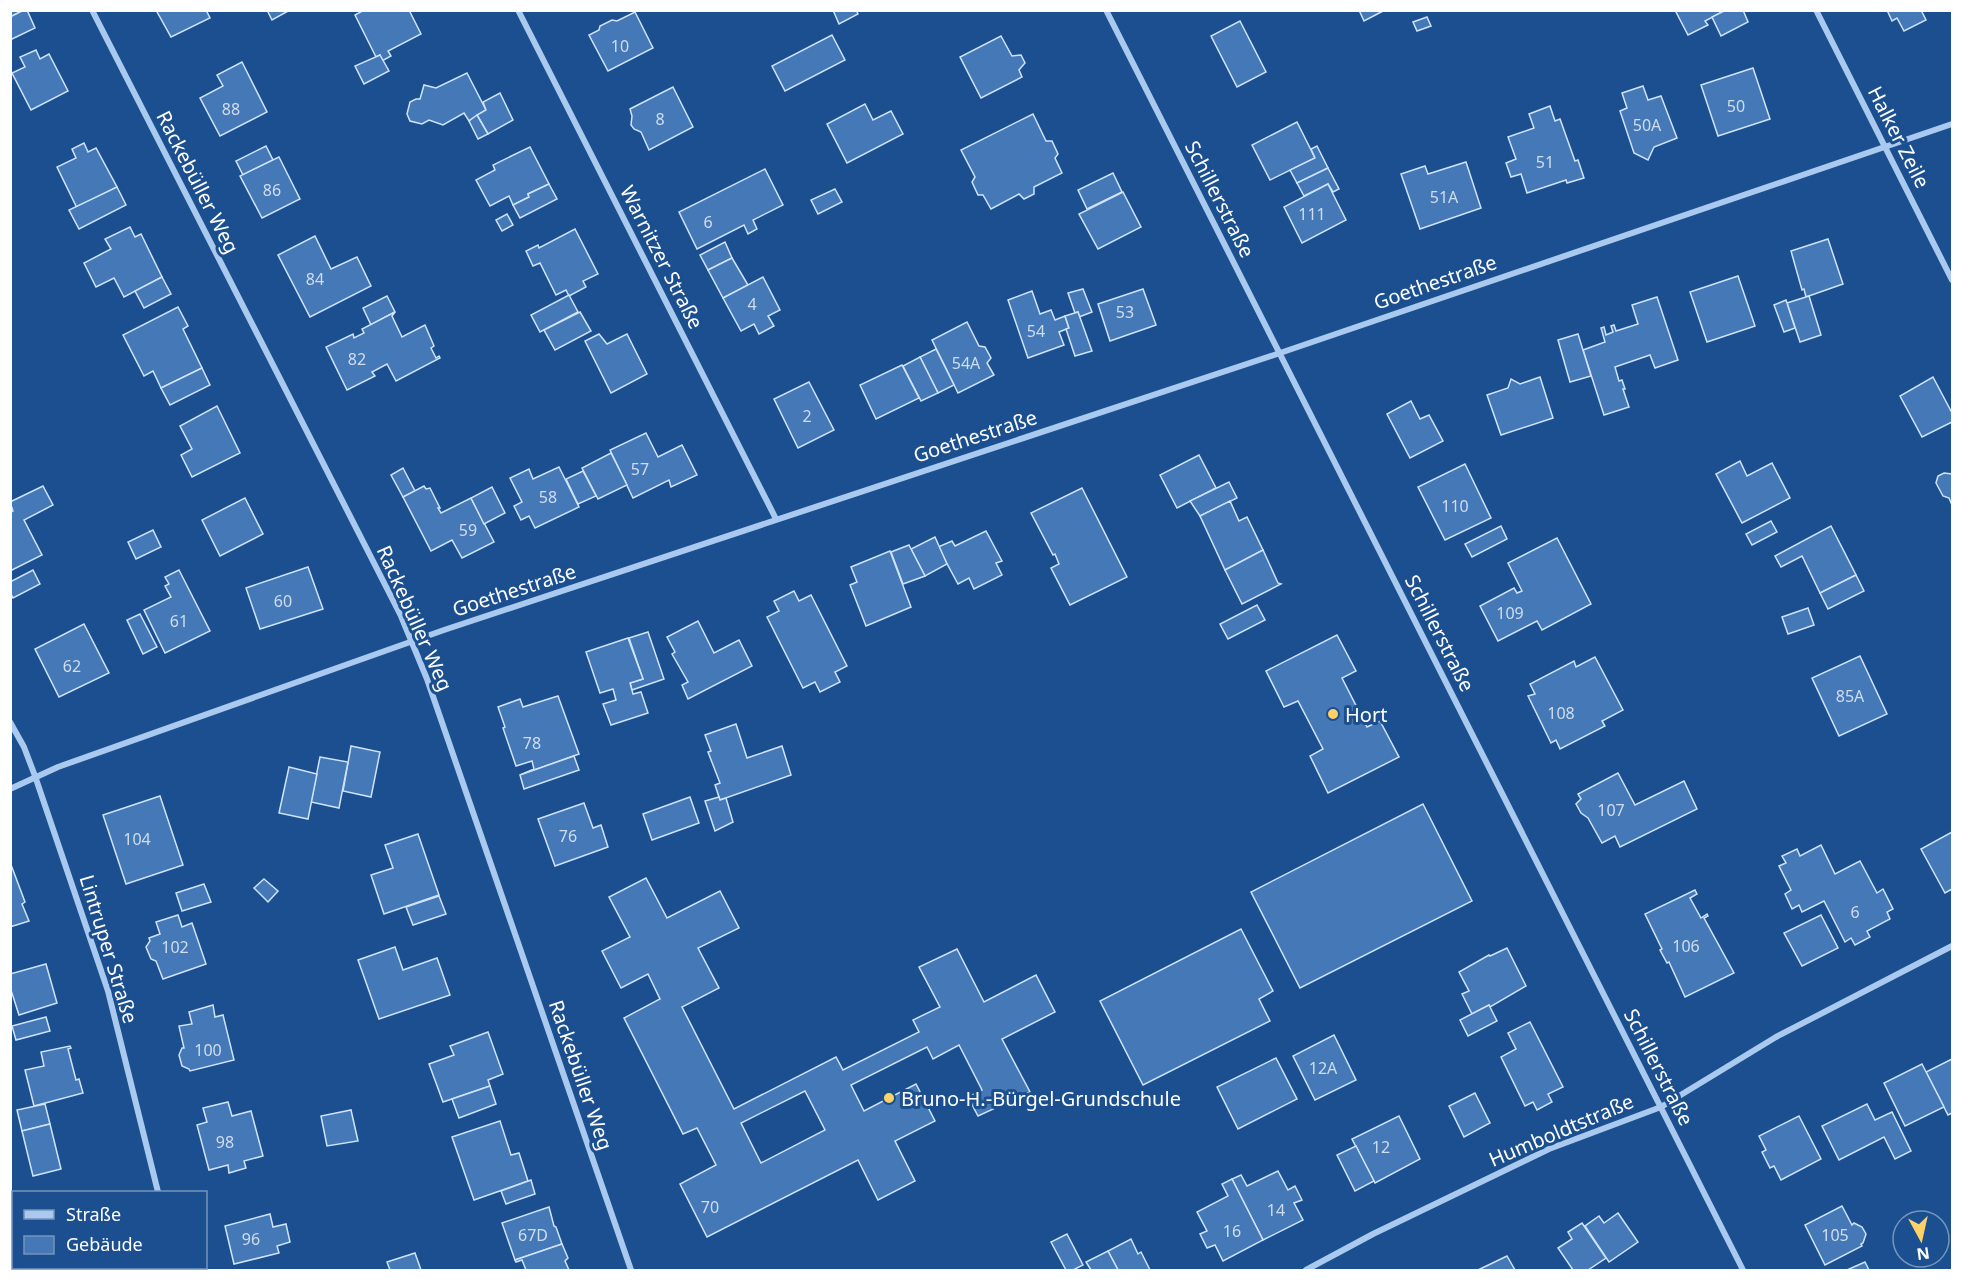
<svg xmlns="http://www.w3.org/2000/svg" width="1963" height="1281" font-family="'Noto Sans',sans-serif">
	<rect width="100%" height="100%" fill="#1b4f8f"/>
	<!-- building -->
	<g fill="#4478b7" stroke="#cfe3fa" stroke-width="1.5" fill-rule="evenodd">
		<path d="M10,10H24L10,17Z"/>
		<path d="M24,10H27L35,28L10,40V17Z"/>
		<path d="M156,10H206L210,18L171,37Z"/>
		<path d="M267,10H290L272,20Z"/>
		<path d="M364,10H409L421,34L388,51L391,56L382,61L380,55L376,57L355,15Z"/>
		<path d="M833,10H856L858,14L839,24Z"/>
		<path d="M1359,10H1385L1364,21Z"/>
		<path d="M1679,10H1726L1705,21L1708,25L1688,35L1676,12Z"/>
		<path d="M1726,10H1743L1748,22L1721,36L1712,17Z"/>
		<path d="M1887,10H1921L1926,20L1904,31L1897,18L1892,21Z"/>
		<path d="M635,12L653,48L608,71L589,35L599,30L600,26L612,20L617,21Z"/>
		<path d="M1427,17L1431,26L1417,31L1413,22Z"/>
		<path d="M1240,21L1266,72L1237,87L1211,36Z"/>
		<path d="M832,35L845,60L785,91L772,66Z"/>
		<path d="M1001,36L1012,56L1021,55L1025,63L1019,70L1022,77L981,98L960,57Z"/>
		<path d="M36,50L40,59L49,54L68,91L31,110L12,73L25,67L20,57Z"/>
		<path d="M380,55L389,71L364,84L355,66Z"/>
		<path d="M242,62L267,112L220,136L200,98L223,86L217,75Z"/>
		<path d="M1753,68L1770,119L1718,136L1701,85Z"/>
		<path d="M467,73L486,110L469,121L464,113L443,125L429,120L422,124L410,121L407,114L410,102L416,99H420L424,85L436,88Z"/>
		<path d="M1643,86L1648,100L1661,96L1677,138L1654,147L1648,160L1634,153L1620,111L1627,108L1622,93Z"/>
		<path d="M673,87L693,127L649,150L641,132L634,129L631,125L632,116L630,109Z"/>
		<path d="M500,93L513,120L488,134L477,115L486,110L483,102Z"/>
		<path d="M865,104L873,120L891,111L903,134L847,163L827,124Z"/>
		<path d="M1550,106L1555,121L1560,119L1575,161L1578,160L1584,178L1567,183L1566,180L1527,193L1521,174L1511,177L1506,163L1516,159L1508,137L1534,128L1529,114Z"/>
		<path d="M1033,114L1046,141H1052L1058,154L1055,158L1062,173L1034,187V194L1024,199L1019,194L991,209L983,195H978L972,182L975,177L961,150Z"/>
		<path d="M477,115L488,134L478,139L469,121Z"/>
		<path d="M1297,122L1315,158L1270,180L1252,145Z"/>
		<path d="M84,143L88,152L96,148L117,187L77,208L57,167L76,158L72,149Z"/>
		<path d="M266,146L273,160L243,175L236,161Z"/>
		<path d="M1317,146L1328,168L1297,183L1290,170L1315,158L1311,149Z"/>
		<path d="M530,147L549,184L528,194L529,197L513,205L509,196L490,206L476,180L495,170L493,165Z"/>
		<path d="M279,157L300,199L262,218L240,176Z"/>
		<path d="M1466,162L1481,208L1420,229L1401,174L1425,166L1428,174Z"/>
		<path d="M1328,168L1339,189L1333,192L1328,184L1304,196L1297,183Z"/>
		<path d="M765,169L783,205L753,220L757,229L748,234L744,225L697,249L679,212Z"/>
		<path d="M1113,173L1122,192L1087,209L1078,190Z"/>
		<path d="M549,184L557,199L520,218L513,205L529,197L528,194Z"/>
		<path d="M1328,184L1346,220L1302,243L1284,207Z"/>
		<path d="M117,187L126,205L79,229L69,210Z"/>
		<path d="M835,189L842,202L818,214L811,200Z"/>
		<path d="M1123,192L1141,227L1098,249L1079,214Z"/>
		<path d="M507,214L513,225L502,231L496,220Z"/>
		<path d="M130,227L135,237L141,234L162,277L124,297L114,278L96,287L84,263L111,249L105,239Z"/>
		<path d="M575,229L598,274L583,281L586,287L569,296L566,290L556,295L540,263L533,266L526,251L538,245L539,248Z"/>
		<path d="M315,236L331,269L357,257L371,286L310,317L278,255Z"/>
		<path d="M1828,239L1843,284L1806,297L1804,289L1802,290L1791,251Z"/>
		<path d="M725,242L732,258L708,270L700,255Z"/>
		<path d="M732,258L748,285L723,298L708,270Z"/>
		<path d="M1738,276L1755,326L1707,342L1690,292Z"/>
		<path d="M162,277L171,294L144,308L135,291Z"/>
		<path d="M763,277L780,310L768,316L774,326L759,334L754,324L741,331L723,298Z"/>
		<path d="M1083,289L1092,312L1079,317L1078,312L1075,313L1068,293Z"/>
		<path d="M1143,289L1156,325L1110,341L1098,304Z"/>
		<path d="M1032,291L1040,314L1051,310L1055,320L1065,316L1069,328L1059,332L1064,345L1028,358L1008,300Z"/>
		<path d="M569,295L578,312L540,332L531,315Z"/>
		<path d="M387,296L395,312L371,325L363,308Z"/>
		<path d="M1809,296L1821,335L1800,342L1787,303Z"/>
		<path d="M1657,297L1678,360L1655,368L1650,355L1615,367L1619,381L1622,380L1625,389H1623L1629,407L1604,415L1583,350L1605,342L1601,328L1604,327L1606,335L1613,332L1611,326L1614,325L1616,331L1638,324L1632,305Z"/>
		<path d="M1786,300L1795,328L1784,332L1774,305Z"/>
		<path d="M178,307L188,326L183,329L202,368L161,388L153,371L144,376L123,335Z"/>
		<path d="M395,312L392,316L402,337L425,325L434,346L431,348L436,358L439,356L440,358L396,381L387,364L372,372L375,376L347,390L326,347L353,334L354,338L364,333L362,329Z"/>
		<path d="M580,312L591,331L555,350L544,330Z"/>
		<path d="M1078,312L1092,351L1075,356L1066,329L1069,328L1065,316Z"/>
		<path d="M967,322L979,346L985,347L991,358L987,363L994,375L958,393L932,340Z"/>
		<path d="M599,334L607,344L627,334L647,374L611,393L585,341Z"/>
		<path d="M1578,334L1591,376L1570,382L1558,340Z"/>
		<path d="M936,349L954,385L938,393L920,357Z"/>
		<path d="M920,357L938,393L921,401L903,366Z"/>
		<path d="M902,365L919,398L876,419L860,385Z"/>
		<path d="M202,368L210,385L170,405L161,388Z"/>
		<path d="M1540,377L1553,418L1501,435L1487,395L1508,388L1511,379L1520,384Z"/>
		<path d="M1933,377L1952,413V422L1922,437L1900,396Z"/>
		<path d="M809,382L834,430L798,448L774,399Z"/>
		<path d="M1411,401L1420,419L1429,415L1443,441L1410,458L1387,414Z"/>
		<path d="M217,406L240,453L192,477L181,455L192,449L180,426Z"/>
		<path d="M646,433L658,457L682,445L697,475L671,487L669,480L633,498L610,450Z"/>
		<path d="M611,453L627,485L598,499L582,468Z"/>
		<path d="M1199,455L1216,488L1177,508L1160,475Z"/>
		<path d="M1740,461L1747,476L1772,463L1790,498L1742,523L1716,474Z"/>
		<path d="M1465,464L1491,518L1445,540L1418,487Z"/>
		<path d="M559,467L579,507L535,528L529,516L521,520L514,506L522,502L510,478L529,469L533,479Z"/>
		<path d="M403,468L415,491L403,497L391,475Z"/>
		<path d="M583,471L596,496L578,504L566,479Z"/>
		<path d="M1944,473L1952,474V505L1949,498L1943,496L1936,483L1938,476Z"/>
		<path d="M1229,482L1237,498L1200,516L1190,501Z"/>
		<path d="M43,486L53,505L24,520L42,555L10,571V513L13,511L10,502Z"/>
		<path d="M424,486L426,489L430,488L440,508H438L441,513L471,498L494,542L462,558L452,540L431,551L403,497Z"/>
		<path d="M492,487L505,513L484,524L471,498Z"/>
		<path d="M1082,488L1127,577L1070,605L1051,568L1059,564L1055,554L1053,555L1031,513Z"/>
		<path d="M245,498L263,534L220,556L202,520Z"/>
		<path d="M1230,501L1239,521L1247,517L1263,550L1225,570L1200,516Z"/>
		<path d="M1771,521L1777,532L1752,545L1746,534Z"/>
		<path d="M1501,526L1507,539L1472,557L1465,544Z"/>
		<path d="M1831,526L1856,575L1820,593L1802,556L1781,567L1775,556Z"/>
		<path d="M153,530L161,547L136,559L128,542Z"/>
		<path d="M986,531L1002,561L996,563L1002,575L974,589L969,578L958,584L938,547L952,541L955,546Z"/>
		<path d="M935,537L947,564L925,576L911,549Z"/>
		<path d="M1557,538L1591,604L1542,630L1537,621L1498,641L1480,606L1514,588L1517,593L1522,591L1508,563Z"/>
		<path d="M909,545L925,576L903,584L891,552Z"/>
		<path d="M1263,550L1278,583L1281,584L1242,604L1225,570Z"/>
		<path d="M890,551L911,607L866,626L850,585L857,582L851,567Z"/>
		<path d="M308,567L323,609L260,629L246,588Z"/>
		<path d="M33,570L40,584L13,598L10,592V582Z"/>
		<path d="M179,570L210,631L165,653L144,610L171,597L165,586L169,584L165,577Z"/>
		<path d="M1856,575L1864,591L1828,609L1820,593Z"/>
		<path d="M794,591L799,601L811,595L847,666L835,672L840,682L820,692L815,682L803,688L767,617L779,611L774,601Z"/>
		<path d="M1257,605L1265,620L1228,639L1220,624Z"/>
		<path d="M1808,608L1814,625L1788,634L1782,617Z"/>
		<path d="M140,614L157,647L143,654L127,620Z"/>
		<path d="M698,621L714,653L739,640L752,666L688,699L682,685L688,682L672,654L675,652L667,637Z"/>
		<path d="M84,624L109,673L59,697L35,649Z"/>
		<path d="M648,632L664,679L632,690L630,683L643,679L629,638Z"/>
		<path d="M1337,635L1356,671L1342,678L1367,727L1380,721L1399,757L1328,793L1310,756L1323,749L1298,701L1284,707L1266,671Z"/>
		<path d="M628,638L643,679L630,683L633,694L641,692L648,713L611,725L603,704L616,700L613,689L600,693L586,652Z"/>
		<path d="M1860,656L1887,714L1839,736L1812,678Z"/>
		<path d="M1595,657L1623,710L1602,721L1605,726L1560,749L1556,740L1551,743L1528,696L1535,694L1530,684L1574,661L1576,667Z"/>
		<path d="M558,696L579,754L520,775L534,769L532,761L516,766L503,728L505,727L498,707L520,699L523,707Z"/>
		<path d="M736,724L747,758L782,746L791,775L720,800L715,785L720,783L708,752L711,751L705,735Z"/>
		<path d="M351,746L380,752L371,797L343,791Z"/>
		<path d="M574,756L579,770L524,789L520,775Z"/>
		<path d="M320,757L348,762L339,808L311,802Z"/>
		<path d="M289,767L317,774L308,819L279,813Z"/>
		<path d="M1618,773L1635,805L1684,781L1697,809L1620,847L1615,836L1602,843L1588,818L1581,813L1576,804L1581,799L1578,794Z"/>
		<path d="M160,796L183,865L126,884L103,815Z"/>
		<path d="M690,797L699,823L652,840L643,814Z"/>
		<path d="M719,797L720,800L726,798L733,822L715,831L705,801Z"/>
		<path d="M584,803L593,828L601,825L608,847L555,866L538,819Z"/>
		<path d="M1423,804L1472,901L1300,988L1251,892Z"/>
		<path d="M1952,832V889L1945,893L1921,849Z"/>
		<path d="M418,834L439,895L384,914L371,875L393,868L385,845Z"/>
		<path d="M1821,845L1835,874L1860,861L1877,893L1883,889L1893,909L1887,912L1890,919L1867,931L1870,937L1855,945L1851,938L1845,942L1824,901L1802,912L1799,905L1792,909L1785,894L1791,890L1779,866L1786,863L1782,856L1797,849L1800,856Z"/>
		<path d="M10,862L25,902L22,904L29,921L10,927Z"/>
		<path d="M646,878L667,918L720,891L739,928L698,948L719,988L682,1007L734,1109L836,1057L843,1070L919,1032L913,1020L940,1007L919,967L957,949L984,1002L1036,975L1055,1012L1002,1039L1030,1092L978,1116L968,1097L982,1090L959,1045L933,1059L927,1047L851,1085L864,1111L916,1084L935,1121L895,1141L915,1181L878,1200L858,1160L707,1237L680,1184L716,1165L697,1128L683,1134L624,1018L660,999L648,974L621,988L602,951L630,937L609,897ZM805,1091L825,1130L761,1163L741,1123Z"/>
		<path d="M264,879L278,891L268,902L254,888Z"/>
		<path d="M204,884L211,902L182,911L176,893Z"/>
		<path d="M1695,890L1697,894L1690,898L1701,918L1707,914L1708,916L1704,918L1734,973L1685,997L1669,962L1667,963L1660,950L1662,949L1645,914Z"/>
		<path d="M439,896L446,914L413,925L406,907Z"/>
		<path d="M178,915L182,927L192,923L206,964L163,979L156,961L151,959L146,947L150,941L149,938L160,934L156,922Z"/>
		<path d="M1821,915L1838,948L1802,966L1784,933Z"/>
		<path d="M1241,929L1273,991L1259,999L1270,1021L1143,1085L1100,1001Z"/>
		<path d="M395,947L403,970L437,958L450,995L379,1019L358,960Z"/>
		<path d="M1507,948L1526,986L1490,1007L1489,1005L1472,1014L1462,994L1469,991L1459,972L1489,955L1490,956Z"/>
		<path d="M46,964L57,1003L19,1015L10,987V974Z"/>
		<path d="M213,1005L215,1017L223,1015L234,1060L190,1071L189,1069L182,1066L179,1055L182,1048H184L179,1026L192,1024L189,1012Z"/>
		<path d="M1489,1005L1497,1021L1468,1036L1460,1020Z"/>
		<path d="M46,1017L50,1031L16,1040L12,1026Z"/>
		<path d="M1530,1022L1563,1087L1548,1094L1552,1102L1537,1110L1533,1102L1525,1106L1501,1057L1516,1049L1508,1033Z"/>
		<path d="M488,1032L503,1074L488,1080L490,1086L443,1102L429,1064L454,1055L450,1046Z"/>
		<path d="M1334,1035L1356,1080L1315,1100L1293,1056Z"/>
		<path d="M70,1046L71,1048L68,1049L76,1080L79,1079L83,1093L34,1106L25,1070L44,1066L41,1052Z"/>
		<path d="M1276,1058L1297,1099L1238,1129L1217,1087Z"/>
		<path d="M1952,1059V1113L1948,1115L1926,1072Z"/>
		<path d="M1922,1064L1944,1107L1905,1126L1884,1083Z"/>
		<path d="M490,1086L496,1104L459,1118L452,1099Z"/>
		<path d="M1475,1093L1490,1123L1464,1137L1449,1106Z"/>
		<path d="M228,1102L232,1116L251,1111L263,1156L244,1161L246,1168L229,1173L228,1165L209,1170L197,1125L207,1122L203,1108Z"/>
		<path d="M45,1104L50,1124L22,1131L17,1110Z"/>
		<path d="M1867,1104L1875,1120L1892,1112L1911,1151L1895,1159L1884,1137L1839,1160L1822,1126Z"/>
		<path d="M351,1110L358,1141L327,1146L321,1116Z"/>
		<path d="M1399,1116L1420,1159L1375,1183L1352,1139Z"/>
		<path d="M1799,1116L1821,1159L1781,1180L1774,1166L1770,1168L1762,1152L1766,1150L1759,1136Z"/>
		<path d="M500,1121L511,1155L519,1153L528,1181L474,1200L452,1137Z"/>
		<path d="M50,1124L61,1169L33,1176L22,1131Z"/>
		<path d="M1356,1146L1374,1181L1355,1191L1337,1155Z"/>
		<path d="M1278,1171L1288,1190L1295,1186L1302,1200L1294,1203L1303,1220L1263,1240L1232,1179L1241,1175L1247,1186Z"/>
		<path d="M1232,1179L1263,1240L1223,1261L1215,1245L1207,1248L1200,1234L1207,1231L1197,1212L1228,1196L1222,1184Z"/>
		<path d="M531,1180L535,1194L506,1204L501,1191Z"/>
		<path d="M1842,1206L1852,1225L1854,1223L1862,1227L1866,1234L1863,1243L1861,1244L1862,1246L1825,1265L1805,1225Z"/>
		<path d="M549,1207L554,1226L556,1227L562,1244L515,1260L502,1223Z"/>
		<path d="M1618,1213L1638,1242L1609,1262L1585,1226L1599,1216L1604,1223Z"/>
		<path d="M270,1214L273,1227L286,1224L290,1242L277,1246L279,1253L234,1264L225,1226Z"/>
		<path d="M1582,1223L1606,1258L1588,1270H1573L1558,1248L1572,1239L1568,1232Z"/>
		<path d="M1067,1234L1083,1265L1073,1270H1066L1051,1242Z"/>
		<path d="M1131,1239L1138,1254L1141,1252L1150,1270H1118L1108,1251Z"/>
		<path d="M562,1244L568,1258L565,1261L569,1270H526L522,1260L516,1262L515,1260Z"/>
		<path d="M1108,1251L1118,1270H1091L1086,1262Z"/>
		<path d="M415,1253L421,1270H390L387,1262Z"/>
		<path d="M1507,1256L1515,1270H1478Z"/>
		<path d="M1865,1262L1869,1270H1847Z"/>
		<rect x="72" y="1268" width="50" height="2"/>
	</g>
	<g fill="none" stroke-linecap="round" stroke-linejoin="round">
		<!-- minor -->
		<g stroke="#a9c9ee" stroke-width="6">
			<path d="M92,10L401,616L427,679L631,1270"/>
			<path d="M518,10L776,519"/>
			<path d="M1106,10L1743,1270"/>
			<path d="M1816,10L1952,280"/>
			<path d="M10,722L24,747L35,776L108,991L158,1192"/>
			<path d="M10,789L58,767L444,630L1280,353L1952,124"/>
			<path d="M178,1268L179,1270"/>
			<path d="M1306,1270L1373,1234L1549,1149L1661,1107L1776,1037L1952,946"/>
		</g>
	</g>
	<!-- markers -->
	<g fill="#ffd166" stroke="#1b4f8f" stroke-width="2">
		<circle cx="1333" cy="714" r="6"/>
		<circle cx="889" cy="1098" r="6"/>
	</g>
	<g text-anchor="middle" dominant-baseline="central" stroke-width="6" stroke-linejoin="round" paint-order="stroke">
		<!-- number labels -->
		<g font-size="16" fill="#d0dded">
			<text x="620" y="46">10</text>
			<text x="1736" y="106">50</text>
			<text x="231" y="109">88</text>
			<text x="660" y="119">8</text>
			<text x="1647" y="125">50A</text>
			<text x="1545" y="162">51</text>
			<text x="272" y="190">86</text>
			<text x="1444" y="197">51A</text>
			<text x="1312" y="214">111</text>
			<text x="708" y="222">6</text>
			<text x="315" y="279">84</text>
			<text x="752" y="304">4</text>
			<text x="1125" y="312">53</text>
			<text x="1036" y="331">54</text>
			<text x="357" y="359">82</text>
			<text x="966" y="363">54A</text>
			<text x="807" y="416">2</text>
			<text x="640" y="469">57</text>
			<text x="548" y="497">58</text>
			<text x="1455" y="506">110</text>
			<text x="468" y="530">59</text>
			<text x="283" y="601">60</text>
			<text x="1510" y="613">109</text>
			<text x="179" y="621">61</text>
			<text x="72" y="666">62</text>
			<text x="1850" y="696">85A</text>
			<text x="1561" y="713">108</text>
			<text x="532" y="743">78</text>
			<text x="1611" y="810">107</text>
			<text x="568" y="836">76</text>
			<text x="137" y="839">104</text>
			<text x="1855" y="912">6</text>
			<text x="1686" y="946">106</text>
			<text x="175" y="947">102</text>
			<text x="208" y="1050">100</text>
			<text x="1323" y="1068">12A</text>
			<text x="225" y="1142">98</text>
			<text x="1381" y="1147">12</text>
			<text x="710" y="1207">70</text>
			<text x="1276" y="1210">14</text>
			<text x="1232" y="1231">16</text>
			<text x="533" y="1235">67D</text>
			<text x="1835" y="1235">105</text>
			<text x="251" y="1239">96</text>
		</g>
		<!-- street labels -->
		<g font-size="20" fill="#fff" stroke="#1b4f8f">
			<text transform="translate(1899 137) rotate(63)">Halker Zeile</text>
			<text transform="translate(198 182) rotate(63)">Rackebüller Weg</text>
			<text transform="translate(1220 199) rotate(63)">Schillerstraße</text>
			<text transform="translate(662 257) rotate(63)">Warnitzer Straße</text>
			<text transform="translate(1435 282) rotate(-19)">Goethestraße</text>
			<text transform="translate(975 436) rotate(-18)">Goethestraße</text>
			<text transform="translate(514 590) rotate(-18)">Goethestraße</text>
			<text transform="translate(415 618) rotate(66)">Rackebüller Weg</text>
			<text transform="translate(1440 633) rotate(63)">Schillerstraße</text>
			<text transform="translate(109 949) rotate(73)">Lintruper Straße</text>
			<text transform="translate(1659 1067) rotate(63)">Schillerstraße</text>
			<text transform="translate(581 1075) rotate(71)">Rackebüller Weg</text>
			<text transform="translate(1561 1130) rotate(-23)">Humboldtstraße</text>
		</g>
		<!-- poi labels -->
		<g font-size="20" fill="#fff" stroke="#1b4f8f" text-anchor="start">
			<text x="1345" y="714">Hort</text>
			<text x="901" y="1098">Bruno-H.-Bürgel-Grundschule</text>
		</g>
	</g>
	<!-- border -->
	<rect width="1963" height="1281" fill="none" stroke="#ffffff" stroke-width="24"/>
	<!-- legend -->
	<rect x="12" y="1191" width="195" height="78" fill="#1b4f8f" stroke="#7695bc" stroke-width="1.5"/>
	<rect x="24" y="1210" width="30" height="9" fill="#a9c9ee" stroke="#7695bc" stroke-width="1.5"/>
	<text x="66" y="1221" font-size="18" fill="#ffffff">Straße</text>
	<rect x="24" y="1236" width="30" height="18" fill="#4478b7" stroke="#7695bc" stroke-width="1.5"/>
	<text x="66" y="1251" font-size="18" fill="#ffffff">Gebäude</text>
	<!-- north arrow -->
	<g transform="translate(1921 1239) rotate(172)"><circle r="28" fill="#1b4f8f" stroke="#7695bc" stroke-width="1.5"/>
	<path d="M0-4.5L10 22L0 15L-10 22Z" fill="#ffd166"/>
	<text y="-9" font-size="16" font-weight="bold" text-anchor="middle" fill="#ffffff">N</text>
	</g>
</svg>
